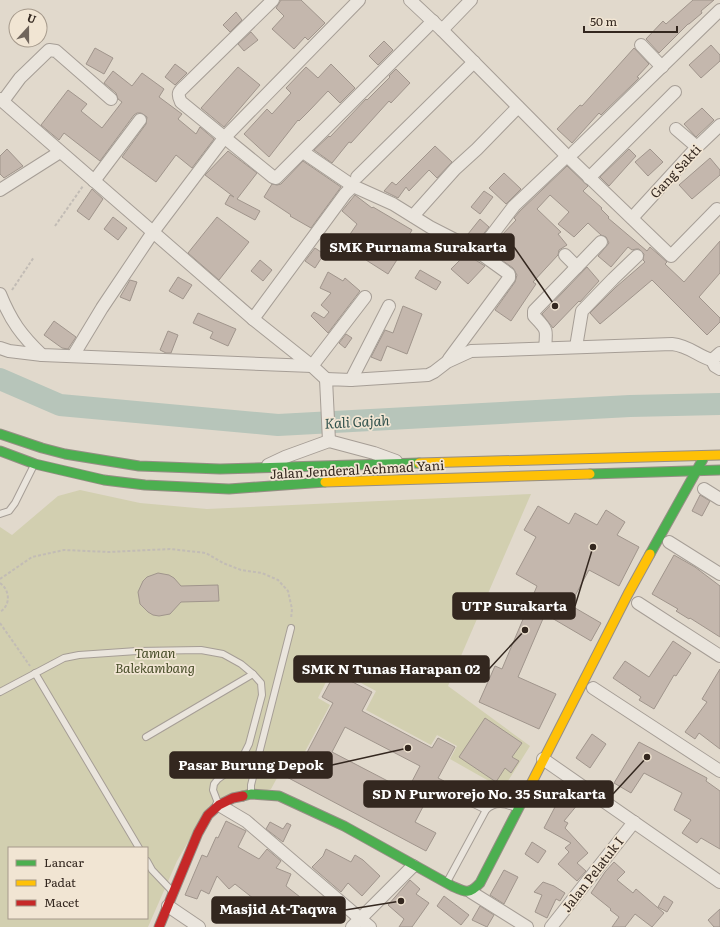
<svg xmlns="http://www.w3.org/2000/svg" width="720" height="927" font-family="Literata,serif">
	<rect width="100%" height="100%" fill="#e1d9cc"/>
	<!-- green -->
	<path fill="#d2cfb0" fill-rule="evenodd" d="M80,490L140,503L207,509L531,494L448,686L530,746L503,789L450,759L457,746L437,735L431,745L366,710L376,691L333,668L318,698L330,705L301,759L290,754L271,789L209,806L177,861L148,927H0V527L12,535L58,496ZM9,848H147V918H9Z"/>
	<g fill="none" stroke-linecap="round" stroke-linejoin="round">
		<!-- river -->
		<path stroke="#b7c5ba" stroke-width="22" d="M0,379L60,405L278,425L630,406L720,404"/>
	</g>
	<!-- building -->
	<g fill="#c4b7ad" stroke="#a0958c" fill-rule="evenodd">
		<path d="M281,0H301L325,23L308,40L305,37L294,49L272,29L284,16L276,8Z"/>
		<path d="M693,0H714L701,11L702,13L689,24H688L659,53L646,39L663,21L666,24Z"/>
		<path d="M236,12L242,20L230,32L223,25Z"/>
		<path d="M251,32L258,40L244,51L238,44Z"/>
		<path d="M384,41L393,50L378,65L369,56Z"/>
		<path d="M711,45L720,55V61L701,78L689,65Z"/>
		<path d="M95,48L113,58L104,74L86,64Z"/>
		<path d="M634,48L649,64L637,77L639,78L634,83L601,115L599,113L572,143L557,129L580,105L582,106Z"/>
		<path d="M175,64L187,73L175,85L165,77Z"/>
		<path d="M331,64L355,88L340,103L328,91L310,110L299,121L298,120L269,157L244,134L267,109L272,114L291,93L286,88L306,67L318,78Z"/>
		<path d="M238,67L260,85L224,127L201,108Z"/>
		<path d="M396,69L410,83L391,103L389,101L351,143L349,142L332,163L314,150L329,136L330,137L366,99L367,100L390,77L389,76Z"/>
		<path d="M113,71L132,86L142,73L164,89L159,97L182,114L178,119L196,134L200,127L214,139L192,168L176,155L156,182L122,157L146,124L147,117L141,113H137L134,115L100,161L64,133L59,140L41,125L68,90L87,104L81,111L102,128L122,102L118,99L116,93L104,83Z"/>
		<path d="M702,108L714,120L696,137L684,124Z"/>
		<path d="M435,146L452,162L437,178L429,170L409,191L406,187L398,198L384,191L392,182L396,185Z"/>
		<path d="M7,149L23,166L4,178L0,174V156Z"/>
		<path d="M629,149L636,156L609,186L600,177Z"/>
		<path d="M650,149L663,162L648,176L635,162Z"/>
		<path d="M228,151L257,173L237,199L260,211L255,220L225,204L230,195L234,197L205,175Z"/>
		<path d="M710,158L720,170V175L692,199L679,185Z"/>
		<path d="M303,161L341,187L311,228L290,216L291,215L264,197L272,184L277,185L281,184Z"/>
		<path d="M567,166L588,186L583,191L602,208L601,209L609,217L608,218L647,251L650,247L658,254L667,262L665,264L684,282L720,241V273L699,297L720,318V322L707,335L652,280L600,324L590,313L616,287L645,262L643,260L644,254L639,249H636L632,250L628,247L611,267L598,256L609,243L606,237L601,235L588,223L574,237L558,224L569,212L550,195L537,209L561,232L558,234L567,245L559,250L558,255L533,282L536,284L511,321L495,310L515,282L517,275L513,268L489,251L501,236L516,220L514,218L520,211Z"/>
		<path d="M504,173L521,189L506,204L489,188Z"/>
		<path d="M92,189L103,199L89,220L77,211Z"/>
		<path d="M484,191L493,197L480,214L471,207Z"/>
		<path d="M355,195L372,208L373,207L412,230L403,246L405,247L388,274L366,260L368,259L344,243L357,224L342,211Z"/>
		<path d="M113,217L127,228L118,240L104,229Z"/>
		<path d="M217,217L249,242L219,280L188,253Z"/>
		<path d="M480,219L489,227L477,242L478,241L468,234Z"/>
		<path d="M315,248L324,254L315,268L305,261Z"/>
		<path d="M466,254L485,266L468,284L451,269Z"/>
		<path d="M260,260L272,270L263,281L251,271Z"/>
		<path d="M587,267L599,281L580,302L579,301L553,328L542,314Z"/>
		<path d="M420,270L441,282L436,290L415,278Z"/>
		<path d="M328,272L343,281L345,278L360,291L328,333L311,316L314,312L324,318L329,312L321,305L331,293L320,288Z"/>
		<path d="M178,277L192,285L183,299L169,291Z"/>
		<path d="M130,280L137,282L130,301L120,297Z"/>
		<path d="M403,306L422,314L407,354L387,346L381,361L371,357L385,330L393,333Z"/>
		<path d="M198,313L236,329L228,346L210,338L213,332L193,323Z"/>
		<path d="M54,321L76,337L68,349L62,348L44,335Z"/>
		<path d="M168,331L178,335L171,353H166L160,350Z"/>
		<path d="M346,334L352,338L345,348L339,343Z"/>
		<path d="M700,495L710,501L702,516L692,511Z"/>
		<path d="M538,506L569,524L575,513L597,525L606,510L625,522L617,535L639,547L619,586L589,570L570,605L601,623L591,641L545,614L518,677L556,694L539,729L479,702L495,666L502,669L537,586L516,574L536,537L524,530Z"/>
		<path d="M674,555L695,567L720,586V637L690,618L689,619L676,611L678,609L652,594Z"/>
		<path d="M158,573L169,575L174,578L181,586L218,585L219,601L181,602L170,614L159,616L153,615L148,612L140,604L138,592L143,581L147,577Z"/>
		<path d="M673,641L691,653L676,676L674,675L654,709L639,700L641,697L613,678L625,661L649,677Z"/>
		<path d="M720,669V749L699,733L695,739L685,732L707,702L702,699Z"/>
		<path d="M335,673L372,692L362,711L432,748L438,738L455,747L438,778L444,781L439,787V791L432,804L426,801L415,822L436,833L426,851L281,774L291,756L302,762L333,703L322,697ZM345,727L420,766L407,791L332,752Z"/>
		<path d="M485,718L522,743L512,757L519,761L511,773L505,768L496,782L459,757Z"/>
		<path d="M592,734L606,744L590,768L576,758Z"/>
		<path d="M639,742L707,778L706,781L720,791V849L701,838L697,843L682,833L691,820L674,810L682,793L644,773L631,793L614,783Z"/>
		<path d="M554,782L564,788L562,791L578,804L564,821L568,823L565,828L588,853L577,863L586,871L577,881L558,864L569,852L565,848L571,843L544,828L555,807L543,801Z"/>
		<path d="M226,821L246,831L238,847L259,859L267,849L281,861L276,868L291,874L286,886L300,897L282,921L235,884L229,889L217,876L209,894L201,890L197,899L185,895L202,855L207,857L216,837L218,838Z"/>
		<path d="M270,822L283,829L287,823L291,825L283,842L266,829Z"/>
		<path d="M532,842L546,851L538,863L525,854Z"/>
		<path d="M326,849L351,862L355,855L363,860L380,876L362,896L348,883L341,892L312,867L323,856Z"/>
		<path d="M614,862L625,872L617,880L633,893L636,889L664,913L652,927L635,914L625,927H612L619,917L610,910L611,909L591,893L605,872Z"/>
		<path d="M504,870L518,877L504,904L490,895Z"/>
		<path d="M410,880L420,889L416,894L429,903L412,927H399L404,919L388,905Z"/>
		<path d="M543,882L554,886L565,893L560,901L556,899L547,918L535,912L542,895L534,892Z"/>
		<path d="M444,896L469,915L461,925L437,906Z"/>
		<path d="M664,896L673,902L667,912L658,907Z"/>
		<path d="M480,906L494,915L487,927L472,920Z"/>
		<path d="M720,909V927H714L708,920Z"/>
	</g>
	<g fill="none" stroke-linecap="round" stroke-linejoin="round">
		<defs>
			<g id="lane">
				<path d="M0,514L9,511L15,503L33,467"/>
				<path d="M35,673L139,848"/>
				<path d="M0,692L64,658L79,655L137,651L201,650L223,654L241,664L253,674L261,683L262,695L249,744L243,756L236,766L218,779L214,784L213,790L218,803"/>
				<path d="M146,737L253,674"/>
				<path d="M443,789L486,810"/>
				<path d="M251,792V785L291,628"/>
				<path d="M147,861L152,870L172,891"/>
				<path d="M447,882L486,810C496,801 505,804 516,808"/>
			</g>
			<g id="street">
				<path d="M273,0L186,85C180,91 176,92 181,102L273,177L276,178L433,21"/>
				<path d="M410,0L442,30L567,156L671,256L717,209"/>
				<path d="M442,30L471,0"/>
				<path d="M641,45L662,67"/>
				<path d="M0,99L253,319L312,366L326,379"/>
				<path d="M3,101L20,78L49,50L56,51L111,99"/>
				<path d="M676,129L697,147"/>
				<path d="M303,152L353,186L393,204L430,227L477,251L509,274V278L449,359"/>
				<path d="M574,152L720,10"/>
				<path d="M357,177L474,62"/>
				<path d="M589,178L675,92"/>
				<path d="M94,181L140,120"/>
				<path d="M0,190L60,152"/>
				<path d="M413,216L455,169L477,149L518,107"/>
				<path d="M632,218L697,147L720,125"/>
				<path d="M479,252L514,206L567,156"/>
				<path d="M565,255L577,267"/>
				<path d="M0,294C11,321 21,335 42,355"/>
				<path d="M253,319L345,194L353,186"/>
				<path d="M576,347L582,311L613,279L637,256"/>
				<path d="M0,348L9,351L42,355L312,366L365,297"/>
				<path d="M545,348C547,328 547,330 534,316V311L601,242"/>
				<path d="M73,356L102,308L153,232L224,138L359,0"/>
				<path d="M712,360L715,366L720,369"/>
				<path d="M351,380L389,306"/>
				<path d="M329,441L326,379L351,380L428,375L434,372L447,362L471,351L672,344C690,346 697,356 712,360L720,353"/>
				<path d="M268,465L285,457L329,441L374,453L396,461"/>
				<path d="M704,489L720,499"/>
				<path d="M669,542L720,574"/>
				<path d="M638,603L720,656"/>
				<path d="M593,688L720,771"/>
				<path d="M543,759L720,882"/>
				<path d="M219,805L246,821L370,927"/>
				<path d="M471,892L527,927"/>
				<path d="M168,906L199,927"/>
				<path d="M352,927L413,866"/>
				<path d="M551,927L634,822"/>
			</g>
			<g id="fast">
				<path d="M0,434L42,448L65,454L139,466L220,469L419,463"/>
				<path d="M0,451L35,464L104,480L145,485L229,489L325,482"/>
				<path d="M590,474L720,470"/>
				<path d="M650,554L703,459"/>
				<path d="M243,796L251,794L279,796L344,826L452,886C465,892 469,895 480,883L529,788"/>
			</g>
			<g id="slow">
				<path d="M419,463L720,455"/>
				<path d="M325,482L590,474"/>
				<path d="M529,788L628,594L650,554"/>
			</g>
			<path id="jam" d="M159,927L198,833L208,815L219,805L233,798L243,796"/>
		</defs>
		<!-- lane casing -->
		<use href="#lane" stroke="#a69e96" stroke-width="8"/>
		<!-- street casing -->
		<use href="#street" stroke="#a69e96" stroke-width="14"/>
		<!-- fast casing -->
		<use href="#fast" stroke="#968e85" stroke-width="11"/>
		<!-- slow casing -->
		<use href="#slow" stroke="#968e85" stroke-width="11"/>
		<!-- jam casing -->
		<use href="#jam" stroke="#968e85" stroke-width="11"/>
		<!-- path -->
		<g stroke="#c2bcb5" stroke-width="2" stroke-dasharray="3 2" stroke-linecap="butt">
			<path d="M55,226L83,186"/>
			<path d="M12,290L34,257"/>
			<path d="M0,579L32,557L64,550L109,552L170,549L206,553L223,563L241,570L262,573L278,580L288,591L292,609L291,619"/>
			<path d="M0,583C10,590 11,605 0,612"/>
			<path d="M0,623L30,666"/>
		</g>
		<!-- lane -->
		<use href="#lane" stroke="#eae5dd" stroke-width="6"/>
		<!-- street -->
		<use href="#street" stroke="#eae5dd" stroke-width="12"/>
		<!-- fast -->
		<use href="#fast" stroke="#4caf50" stroke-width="9"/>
		<!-- slow -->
		<use href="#slow" stroke="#ffc107" stroke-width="9"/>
		<!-- jam -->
		<use href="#jam" stroke="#c62828" stroke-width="9"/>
	</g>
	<g text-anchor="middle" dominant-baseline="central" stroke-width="3.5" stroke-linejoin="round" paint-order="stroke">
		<!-- street labels -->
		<g font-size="13" fill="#33271f" stroke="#f1e5d3">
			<text transform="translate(675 171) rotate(-47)">Gang Sakti</text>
			<text transform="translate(357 469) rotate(-3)">Jalan Jenderal Achmad Yani</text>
			<text transform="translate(592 874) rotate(-52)">Jalan Pelatuk I</text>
		</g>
		<!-- park labels -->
		<g font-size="13" font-style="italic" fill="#474d28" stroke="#f1e5d3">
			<text x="155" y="652">Taman<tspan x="155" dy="15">Balekambang</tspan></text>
		</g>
		<!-- water labels -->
		<g font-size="14" font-style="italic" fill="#30514c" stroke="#f1e5d3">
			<text transform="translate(357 421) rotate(-3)">Kali Gajah</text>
		</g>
	</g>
	<!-- callouts -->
	<path fill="none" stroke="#33271f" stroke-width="1.5" d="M555 306L514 247M593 547L575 606M525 630L489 669M408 748L332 765M647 757L613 794M401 901L345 910"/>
	<g fill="#33271f" stroke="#f1e5d3" stroke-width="1.5">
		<circle cx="555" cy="306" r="4"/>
		<circle cx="593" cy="547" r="4"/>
		<circle cx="525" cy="630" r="4"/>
		<circle cx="408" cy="748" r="4"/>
		<circle cx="647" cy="757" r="4"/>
		<circle cx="401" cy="901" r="4"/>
	</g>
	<g fill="#33271f" stroke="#33271f" stroke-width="1.5">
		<rect x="321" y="234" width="193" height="26" rx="4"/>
		<rect x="453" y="593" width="122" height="26" rx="4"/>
		<rect x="294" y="656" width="195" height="26" rx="4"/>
		<rect x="170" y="752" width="162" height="26" rx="4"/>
		<rect x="364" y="781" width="249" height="26" rx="4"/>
		<rect x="212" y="897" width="133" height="26" rx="4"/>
	</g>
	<g font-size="14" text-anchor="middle" font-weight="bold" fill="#fff">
		<text x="418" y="252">SMK Purnama Surakarta</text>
		<text x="514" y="611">UTP Surakarta</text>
		<text x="391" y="674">SMK N Tunas Harapan 02</text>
		<text x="251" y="770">Pasar Burung Depok</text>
		<text x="489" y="799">SD N Purworejo No. 35 Surakarta</text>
		<text x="278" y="914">Masjid At-Taqwa</text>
	</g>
	<!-- legend -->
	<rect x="8" y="847" width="140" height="72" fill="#f1e5d3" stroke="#a5998b"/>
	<rect x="16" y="860" width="20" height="6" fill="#4caf50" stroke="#a5998b"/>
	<text x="44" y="867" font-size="12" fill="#33271f">Lancar</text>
	<rect x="16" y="880" width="20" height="6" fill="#ffc107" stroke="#a5998b"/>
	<text x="44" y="887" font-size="12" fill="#33271f">Padat</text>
	<rect x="16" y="900" width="20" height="6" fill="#c62828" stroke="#a5998b"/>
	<text x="44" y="907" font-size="12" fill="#33271f">Macet</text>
	<!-- north arrow -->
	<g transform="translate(28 28) rotate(21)"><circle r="19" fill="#f1e5d3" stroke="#a5998b"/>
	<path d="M0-3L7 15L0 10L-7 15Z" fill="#70655c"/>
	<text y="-6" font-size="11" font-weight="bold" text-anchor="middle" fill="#33271f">U</text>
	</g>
	<!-- scale -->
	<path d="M584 26v6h93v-6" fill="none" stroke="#33271f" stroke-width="2"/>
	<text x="590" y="26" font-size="12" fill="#33271f" stroke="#f1e5d3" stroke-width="3" paint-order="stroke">50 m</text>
</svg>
